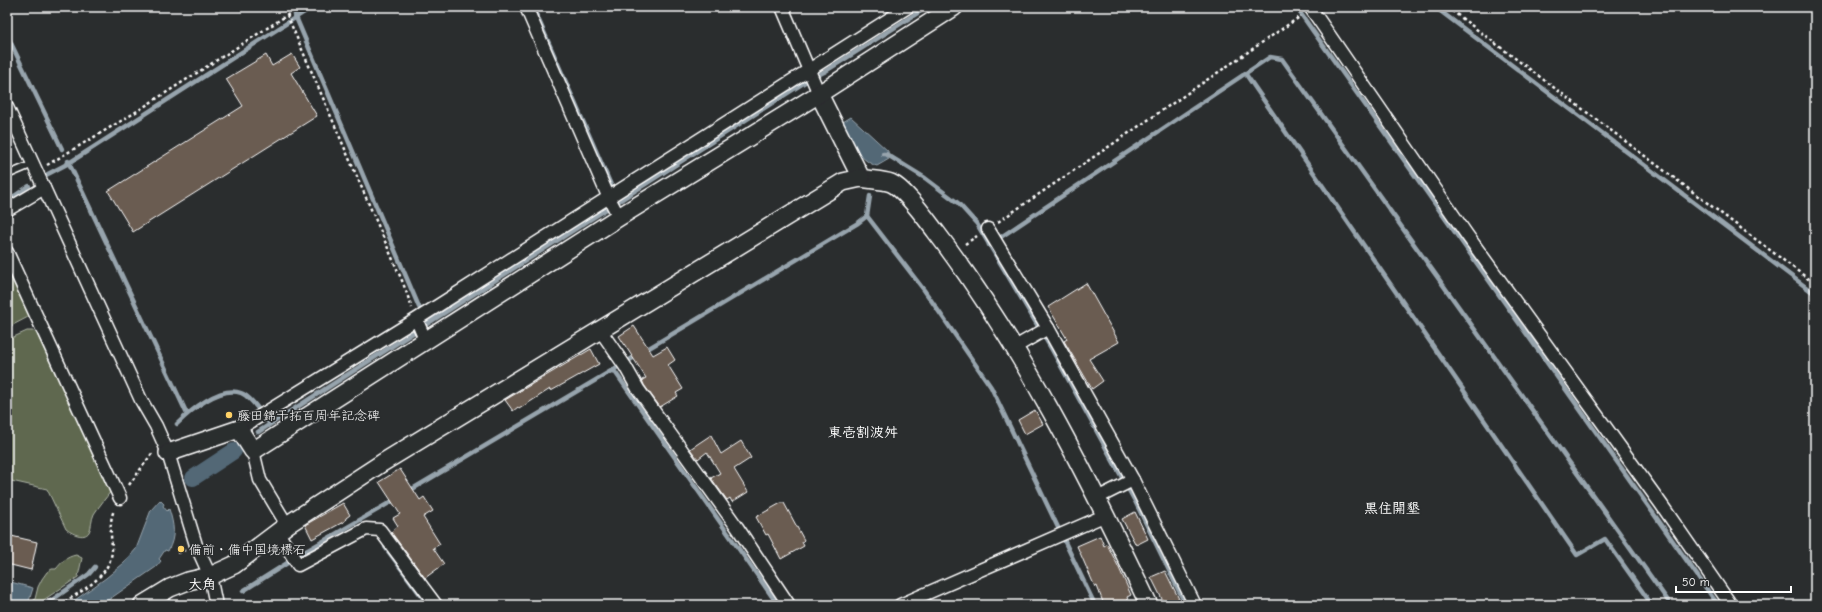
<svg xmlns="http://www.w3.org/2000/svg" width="1822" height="612" font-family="'Comic Neue','Klee One',sans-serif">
	<rect width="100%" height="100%" fill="#2a2d2e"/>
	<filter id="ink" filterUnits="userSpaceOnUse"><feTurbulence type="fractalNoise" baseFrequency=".025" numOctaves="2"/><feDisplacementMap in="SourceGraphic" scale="8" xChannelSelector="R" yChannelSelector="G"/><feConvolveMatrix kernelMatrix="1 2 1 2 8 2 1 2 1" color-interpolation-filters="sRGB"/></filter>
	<g filter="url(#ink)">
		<!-- green -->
		<g fill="#5e684f" stroke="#aeb4a7">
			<path d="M7,266L30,316L7,328Z"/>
			<path d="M27,331H34L37,334L111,491C106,498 99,506 94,514C91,520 92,527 89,532C84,540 71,533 66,529L47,489L7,480V340Z"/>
			<path d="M76,555L82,558L78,577L36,605H28L35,599L38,587L42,579L47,572L52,569H56C62,562 66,557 76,555Z"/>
		</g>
		<!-- water -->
		<g fill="#526776" stroke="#97a4ad">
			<path d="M851,117L888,151L889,159L877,166C857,160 852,140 843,122Z"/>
			<path d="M160,500L164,504L163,506L167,511L169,509C174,525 176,536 168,551L165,550L159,559L161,561L156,567L101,605H68L106,578L124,563L136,549L151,510Z"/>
			<path d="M7,581L33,588L29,601L22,605H7Z"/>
		</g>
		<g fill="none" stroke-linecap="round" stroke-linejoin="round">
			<!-- stream -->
			<g stroke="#97a4ad" stroke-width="4.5">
				<path d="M533,7L614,192"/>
				<path d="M1296,7L1718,605"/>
				<path d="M1435,7L1815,294"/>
				<path d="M295,15L419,307"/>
				<path d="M7,35L62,149"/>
				<path d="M1245,73L1577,555L1605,539L1652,605"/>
				<path d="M883,154H886L925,178L958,203L977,224L1051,348L1136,503L1186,605"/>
				<path d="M68,161L187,414"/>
				<path d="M46,175L69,163L312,7"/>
				<path d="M7,201L29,186"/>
				<path d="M867,216L924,290L991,387L1095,605"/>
				<path d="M989,245L1270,57L1282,59L1671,605"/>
				<path d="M644,351L858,223L867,216L870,196"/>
				<path d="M613,369L778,605"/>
				<path d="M177,424C190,411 220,385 241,393C252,397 262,415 270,424"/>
				<path d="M258,432L808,80L824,72L927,7"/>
				<path d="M409,491L638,355"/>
				<path d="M385,547L428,605"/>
				<path d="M243,591L308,550L396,499"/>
				<path d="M45,605L89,574L95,567"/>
			</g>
			<!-- canal -->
			<path stroke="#526776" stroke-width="16" d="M193,478L234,451"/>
		</g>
		<!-- building -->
		<g fill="#6a5b51" stroke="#fff">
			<path d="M292,54L300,67L291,73L317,116L133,232L108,191L243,106L226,79L266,55L272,66Z"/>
			<path d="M1086,283L1119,342L1089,359L1103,381L1092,389L1064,341L1067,339L1048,307Z"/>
			<path d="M634,326L653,355L667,347L675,360L668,365L683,389L676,393L678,396L660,407L644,385L642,380L646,378L619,336Z"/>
			<path d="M591,349L599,364L551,391L550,389L519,409L518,407L513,411L505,400Z"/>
			<path d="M1035,410L1043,424L1025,434L1018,420Z"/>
			<path d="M711,435L721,454L741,441L751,458L734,469L748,492L732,502L730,498L727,500L711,478L720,473L707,452L698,459L690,449Z"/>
			<path d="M400,469L420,500L424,497L433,511L423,517L440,544L433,548L444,564L425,578L391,532L398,526L393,518L400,514L379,482Z"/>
			<path d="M343,503L350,515L346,518L345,521L312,539L305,525Z"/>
			<path d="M781,503H784L804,540L802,542L804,546L781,559L768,534L766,535L756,517Z"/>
			<path d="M1135,512L1148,539L1136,545L1122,519Z"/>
			<path d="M7,535L37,542L31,570L7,564Z"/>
			<path d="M1100,536L1104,546L1107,544L1119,568L1131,595L1127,597L1130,605H1104L1097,586L1095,587L1077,546Z"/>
			<path d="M1165,571L1179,599L1167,605H1165L1151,577Z"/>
		</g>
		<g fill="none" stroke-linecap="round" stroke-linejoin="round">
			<defs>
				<path id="lane" d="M7,175L33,164"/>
				<g id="street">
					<path d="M526,7L608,196L619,217"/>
					<path d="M782,7L819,94"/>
					<path d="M1310,7L1467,235L1661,504L1731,605"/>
					<path d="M7,107L141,400L156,426L168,453L196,545L210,576L216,605"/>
					<path d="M7,210L44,188"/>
					<path d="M988,229L1048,328L1133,480L1195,605"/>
					<path d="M7,252L120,498"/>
					<path d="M418,323L426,342"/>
					<path d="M600,330L625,366L638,389L737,527L789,605"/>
					<path d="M1015,347L1048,328"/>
					<path d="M239,429L417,319L908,7"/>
					<path d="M253,451L260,480L287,525"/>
					<path d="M1097,498L1133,480"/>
					<path d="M278,533L298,565L366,529L380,530L436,605"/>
					<path d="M900,605L1106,515"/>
				</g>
				<g id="secondary">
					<path d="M819,94L861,178C870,180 882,180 891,183C905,189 926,219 936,232C1022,345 1088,477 1149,605"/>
					<path d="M168,453L239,429L253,451L619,217L819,94L954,7"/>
					<path d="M142,605L170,588L188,581L210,576L234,565L287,525L382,463L843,182L861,178"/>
				</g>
			</defs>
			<!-- lane casing -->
			<use href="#lane" stroke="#fff" stroke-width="9"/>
			<!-- street casing -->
			<use href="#street" stroke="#fff" stroke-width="15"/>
			<!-- secondary casing -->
			<use href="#secondary" stroke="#fff" stroke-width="20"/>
			<!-- path -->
			<g stroke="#fff" stroke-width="2.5" stroke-dasharray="3 3" stroke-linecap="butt">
				<path d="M1447,7L1815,284"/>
				<path d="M287,15L403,283L412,308"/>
				<path d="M47,165L131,115L300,7"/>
				<path d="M998,222L1301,16"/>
				<path d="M965,244L977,236"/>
				<path d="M129,485L153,452"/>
				<path d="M178,553L185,550"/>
				<path d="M60,605C81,591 113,576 112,547C111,534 109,522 114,510"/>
			</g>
			<!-- lane -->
			<use href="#lane" stroke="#2a2d2e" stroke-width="6"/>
			<!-- street -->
			<use href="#street" stroke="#2a2d2e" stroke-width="12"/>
			<!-- secondary -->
			<use href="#secondary" stroke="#2a2d2e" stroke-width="17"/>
		</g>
	</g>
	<!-- markers -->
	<g fill="#ffd166" stroke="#2a2d2e" stroke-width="1.5">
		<circle cx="229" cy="415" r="4"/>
		<circle cx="181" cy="549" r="4"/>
	</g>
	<g text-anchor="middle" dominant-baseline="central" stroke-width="3.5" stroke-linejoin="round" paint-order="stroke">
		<!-- poi labels -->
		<g font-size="13" fill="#fff" stroke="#2a2d2e" text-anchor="start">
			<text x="237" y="415">藤田錦干拓百周年記念碑</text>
			<text x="189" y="549">備前・備中国境標石</text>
		</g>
		<!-- neighbourhood labels -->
		<g font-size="14" font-weight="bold" fill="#fff" stroke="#2a2d2e">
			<text x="863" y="432">東壱割波舛</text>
			<text x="1392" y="508">黒住開墾</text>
			<text x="202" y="584">大角</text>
		</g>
	</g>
	<!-- margin -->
	<rect width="1822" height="612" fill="none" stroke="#2a2d2e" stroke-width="24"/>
	<rect x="12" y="12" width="1798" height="588" fill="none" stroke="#fff" stroke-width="1.5" filter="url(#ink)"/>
	<!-- scale -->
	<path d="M1676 586v6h115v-6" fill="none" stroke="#ffffff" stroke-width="2"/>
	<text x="1682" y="586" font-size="12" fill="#ffffff" stroke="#2a2d2e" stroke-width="3" paint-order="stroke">50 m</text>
</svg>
